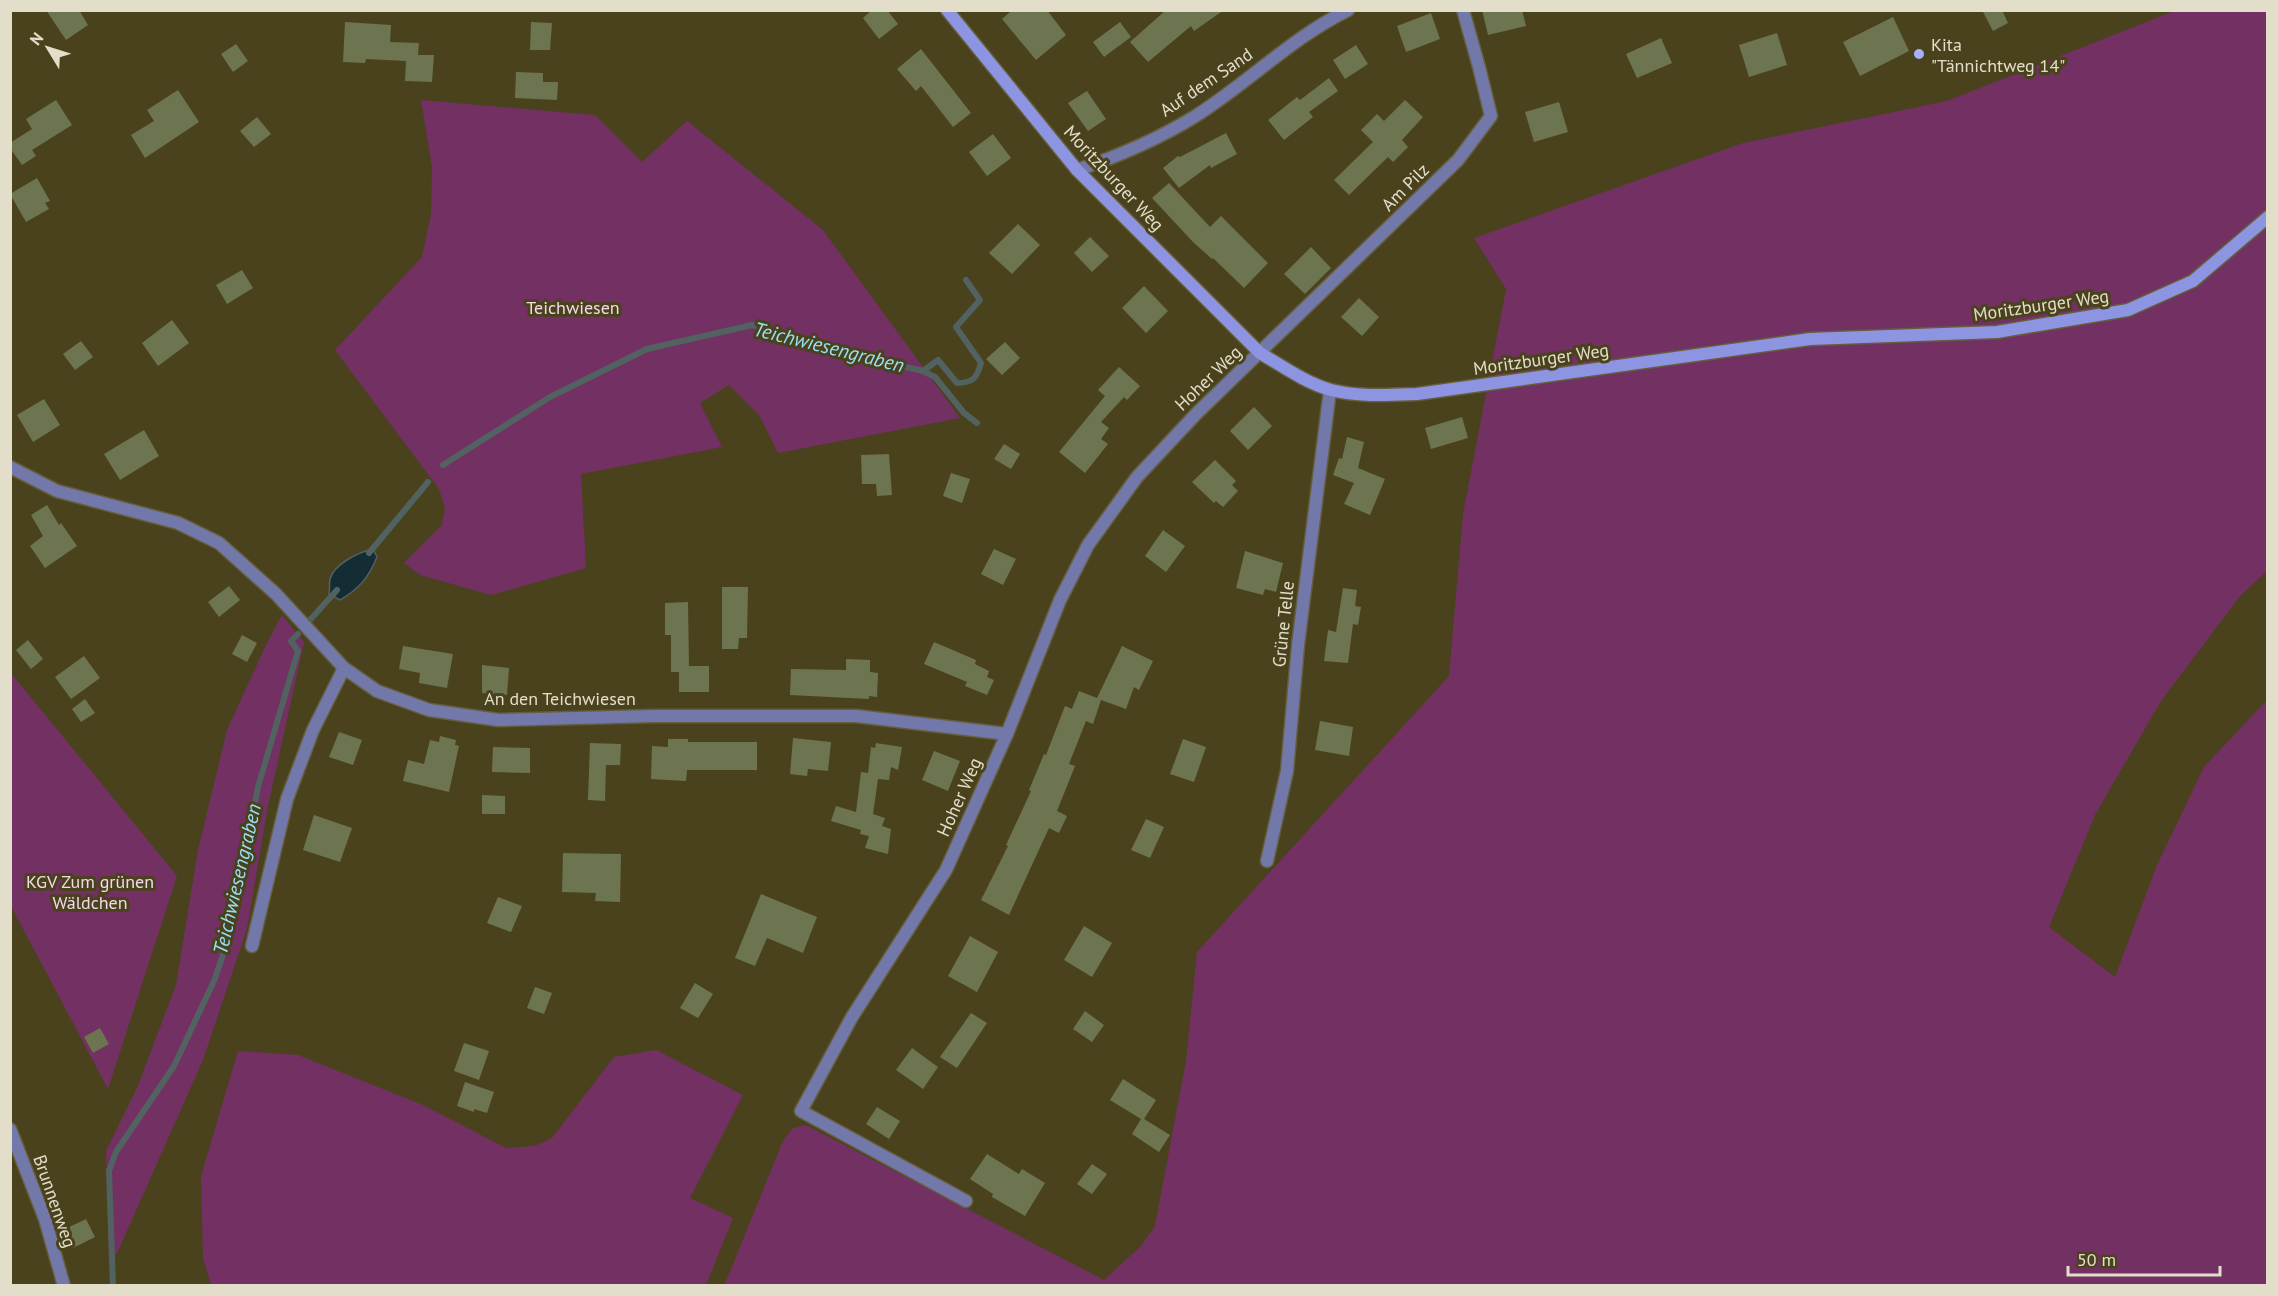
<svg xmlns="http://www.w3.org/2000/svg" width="2278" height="1296" font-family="'PT Sans',sans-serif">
	<rect width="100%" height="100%" fill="#4a421d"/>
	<!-- green -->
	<g fill="#723162">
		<path d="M2174,11H2267V571L2240,596L2161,701L2095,815L2049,927L2115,977L2157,865L2204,767L2267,700V1285L724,1286L783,1141L793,1128L806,1125L1104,1280L1141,1246L1155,1226L1186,1061L1197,952L1449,676L1463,514L1506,289L1474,238L1743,143L1947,101Z"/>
		<path d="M421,100L595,115L642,162L687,121L823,230L960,418L778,453L759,415L729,385L700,403L722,447L581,474L586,568L491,595L420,575L404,563L442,525L445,509L439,489L335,350L422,257L431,214L432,167Z"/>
		<path d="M282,615L304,642L267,811L247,929L203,1060L119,1249L109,1266L106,1151L137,1088L176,985L198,850L227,730L266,645Z"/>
		<path d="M10,672L177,876L108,1089L11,906Z"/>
		<path d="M656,1050L743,1095L690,1198L733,1218L706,1285H211L203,1258L201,1176L238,1051L298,1055L423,1105L506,1148L535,1146L552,1138L614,1057Z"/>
	</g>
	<!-- water -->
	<path fill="#142d34" stroke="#526261" stroke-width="1.5" d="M373,549L377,557C369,577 359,589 340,600L329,594C330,590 329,584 330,579C334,564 359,552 373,549Z"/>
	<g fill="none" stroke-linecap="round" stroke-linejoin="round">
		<!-- stream -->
		<g stroke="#526261" stroke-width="6">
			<path d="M923,371L938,360L957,383C973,383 977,378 981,363L956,327L980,300L966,280"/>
			<path d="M443,465L550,397L647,349L752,325L866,358L923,371L935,377L964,413L977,423"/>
			<path d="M369,553L428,482"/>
			<path d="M309,621L337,590"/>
			<path d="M113,1286L109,1171L116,1152L174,1066L214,981L226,946L238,898L258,787L298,651L291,641L298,634"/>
		</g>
	</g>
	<!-- building -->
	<g fill="#6c754f">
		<path d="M46,10H79L88,25L66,40Z"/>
		<path d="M872,10H887L898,24L879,39L863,18Z"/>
		<path d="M1012,10H1047L1066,35L1036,60L1002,19Z"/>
		<path d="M1166,10H1224L1194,31L1191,26L1148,62L1130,42Z"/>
		<path d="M1482,10H1522L1526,26L1488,35Z"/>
		<path d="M1982,10H2002L2008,23L1993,31Z"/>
		<path d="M1431,13L1440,39L1406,52L1397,26Z"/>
		<path d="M1893,17L1909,51L1860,76L1843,42Z"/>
		<path d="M345,22L391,25L390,42L419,43L418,55H434L432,82L405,81L406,61L366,59L365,63L343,62Z"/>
		<path d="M531,22L552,23L550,50H530Z"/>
		<path d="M1120,22L1131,37L1104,57L1093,42Z"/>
		<path d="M1777,33L1787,65L1749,77L1739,45Z"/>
		<path d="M1661,38L1672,63L1637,78L1626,54Z"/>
		<path d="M236,44L248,61L233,72L221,54Z"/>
		<path d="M1356,45L1368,64L1345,79L1333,60Z"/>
		<path d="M921,49L971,113L953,127L921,86L916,91L897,69Z"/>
		<path d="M516,72L543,73V82H558L557,100L515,98Z"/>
		<path d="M1329,78L1338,91L1309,112L1313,117L1284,140L1268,120L1297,97L1300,100Z"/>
		<path d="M178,90L199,122L145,158L131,135L154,121L147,110Z"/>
		<path d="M1087,91L1106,119L1088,131L1068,103Z"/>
		<path d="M56,100L72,125L32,150L36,156L22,165L10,148V143L32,129L26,119Z"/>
		<path d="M1405,100L1423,117L1402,140L1408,147L1393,162L1388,157L1349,195L1334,180L1373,142L1361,130L1377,114L1384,121Z"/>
		<path d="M1559,102L1568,132L1534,142L1525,112Z"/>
		<path d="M257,117L271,134L254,147L240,131Z"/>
		<path d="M1226,133L1237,154L1211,168L1210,165L1179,188L1163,168L1178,156L1180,157Z"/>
		<path d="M993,134L1011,158L987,176L969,152Z"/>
		<path d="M37,178L50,201L45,203L49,209L26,222L10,194Z"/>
		<path d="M1169,183L1210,227L1221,216L1268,263L1244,288L1213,258L1212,259L1193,242L1152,198Z"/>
		<path d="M1018,224L1040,245L1012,274L989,253Z"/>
		<path d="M1090,237L1109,256L1092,272L1074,253Z"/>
		<path d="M1311,247L1331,268L1305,294L1284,274Z"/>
		<path d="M242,270L253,288L227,304L216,285Z"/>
		<path d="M1144,286L1168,311L1146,333L1122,308Z"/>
		<path d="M1359,298L1379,317L1362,336L1341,317Z"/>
		<path d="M172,320L189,343L158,366L142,343Z"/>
		<path d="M81,341L93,357L75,370L63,354Z"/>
		<path d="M1005,342L1020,358L1002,375L986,359Z"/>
		<path d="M1119,367L1140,386L1127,400L1124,397L1101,422L1109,428L1101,439L1108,444L1085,473L1059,452L1105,396L1098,390Z"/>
		<path d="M44,399L60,425L33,442L17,415Z"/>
		<path d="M1254,407L1272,426L1248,450L1230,431Z"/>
		<path d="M1462,417L1468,438L1431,449L1425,428Z"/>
		<path d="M144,430L159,456L120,480L104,454Z"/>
		<path d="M1347,437L1364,442L1358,468L1385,479L1370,515L1344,504L1354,483L1333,475L1339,458L1342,459Z"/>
		<path d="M1004,444L1020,454L1011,469L994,459Z"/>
		<path d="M889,454L892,495L877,496L876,484H862L861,455Z"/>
		<path d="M1215,460L1236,481L1232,485L1238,491L1223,507L1216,501L1214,503L1192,482Z"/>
		<path d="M951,473L970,479L962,503L943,496Z"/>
		<path d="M47,505L59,525L61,523L77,546L45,568L30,546L43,536L31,515Z"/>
		<path d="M1163,530L1185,546L1166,572L1145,556Z"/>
		<path d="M994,549L1016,559L1003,585L981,574Z"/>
		<path d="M1245,551L1283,563L1276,592L1265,589L1263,595L1236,588Z"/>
		<path d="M229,586L240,600L219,617L208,602Z"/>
		<path d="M722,587H748L747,638H739L738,649H722Z"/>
		<path d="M1343,588L1357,590L1355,606L1361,607L1358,625L1353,624L1348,663L1324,661L1328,630L1336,632Z"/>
		<path d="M688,602L689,666H709V692H679V672H671V635H665V603Z"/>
		<path d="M242,635L257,643L247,662L232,654Z"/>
		<path d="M28,640L43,659L31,669L16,650Z"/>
		<path d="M934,642L976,660L975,664L989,671L987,677L994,680L987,695L965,686L967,682L924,664Z"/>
		<path d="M403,646L453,654L447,688L419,683L420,673L399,669Z"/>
		<path d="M1122,646L1153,661L1139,690L1134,687L1126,709L1101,700L1093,724L1086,721L1069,764L1075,766L1057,811L1067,816L1059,833L1049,828L1009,915L981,900L1008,846L1006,845L1031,791L1029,790L1044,754L1046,755L1065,706L1072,709L1079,691L1097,698Z"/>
		<path d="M84,656L100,678L71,699L55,677Z"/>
		<path d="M846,659L870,660V672L878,673L877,697L869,696V699L790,695L791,669L846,670Z"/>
		<path d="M482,665L509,668L507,695L482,693Z"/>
		<path d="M85,699L95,713L81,722L72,709Z"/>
		<path d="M1320,721L1353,727L1349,756L1315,750Z"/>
		<path d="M339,732L362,740L353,765L329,757Z"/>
		<path d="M440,736L456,740L455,745L459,746L449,792L403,781L408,760L424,764L430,740L439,742Z"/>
		<path d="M793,738L831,742L828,771L808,769L807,776L790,774Z"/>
		<path d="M668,739H688V742H757V770H687L686,781L651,779L652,746L668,747Z"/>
		<path d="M1183,739L1206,747L1194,782L1170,774Z"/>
		<path d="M590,743L621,744L620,765H606L605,801L588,800Z"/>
		<path d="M876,743L902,747L898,770L891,767L889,780L878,779L873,814L885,818L882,826L891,829L888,854L865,848L869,836L860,834L861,830L831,821L836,806L856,812L861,772L868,773L871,747L875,748Z"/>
		<path d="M493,747L530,748V773L492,772Z"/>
		<path d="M934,751L960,761L948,791L922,780Z"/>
		<path d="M482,795L505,796V814H482Z"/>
		<path d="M314,815L352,828L340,862L303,850Z"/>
		<path d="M1146,819L1164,827L1150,858L1131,850Z"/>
		<path d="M563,853L621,854L620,902L595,901L596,893L562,892Z"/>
		<path d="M761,894L817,917L803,953L767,938L755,966L735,958Z"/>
		<path d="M498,897L522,906L511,932L487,923Z"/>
		<path d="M1084,926L1112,943L1092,977L1064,960Z"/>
		<path d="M970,936L998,952L977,992L948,976Z"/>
		<path d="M695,983L713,994L698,1018L680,1008Z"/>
		<path d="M535,987L552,993L544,1014L527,1008Z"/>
		<path d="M1085,1011L1104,1025L1092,1042L1073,1029Z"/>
		<path d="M971,1013L987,1023L957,1068L940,1057Z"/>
		<path d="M100,1028L109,1044L93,1053L84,1037Z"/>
		<path d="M464,1043L489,1051L479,1080L454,1071Z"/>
		<path d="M912,1048L938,1067L923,1089L896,1070Z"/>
		<path d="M1123,1079L1156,1100L1144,1119L1170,1135L1159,1152L1132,1134L1141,1119L1110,1100Z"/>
		<path d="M465,1082L494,1092L487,1113L474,1109V1112L457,1106Z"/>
		<path d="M877,1107L900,1121L889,1139L866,1124Z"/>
		<path d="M987,1154L1019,1174L1022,1169L1045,1183L1025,1216L992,1197L993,1194L970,1179Z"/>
		<path d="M1092,1164L1107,1174L1092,1194L1077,1184Z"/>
		<path d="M86,1219L95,1237L73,1248L63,1230Z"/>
	</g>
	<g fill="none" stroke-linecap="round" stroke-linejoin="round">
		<defs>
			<g id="street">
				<path d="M1077,170C1116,157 1158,139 1194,117C1247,84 1291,38 1348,10"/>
				<path d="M10,467L57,491L178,523L219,543L276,594L344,668L377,691L429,710L498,720L653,716H856L1007,734"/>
				<path d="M1267,861L1287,771L1298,645L1330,390"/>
				<path d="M252,946L287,799L313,730L344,668"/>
				<path d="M10,1129L45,1219L64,1286"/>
				<path d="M966,1201L801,1111L852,1017L946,870L1007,734L1060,600L1088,545L1137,477L1196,414L1458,160L1491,116L1479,67L1463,10"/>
			</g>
			<path id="secondary" d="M947,10L1077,170L1260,353C1282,366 1306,383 1331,390C1359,397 1389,395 1417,394L1810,339L1997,332L2128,310L2193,281L2268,217"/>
		</defs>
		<!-- street casing -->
		<use href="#street" stroke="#655e3c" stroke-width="15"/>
		<!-- secondary casing -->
		<use href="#secondary" stroke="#655e3c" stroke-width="15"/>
		<!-- street -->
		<use href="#street" stroke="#7278a9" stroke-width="12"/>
		<!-- secondary -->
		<use href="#secondary" stroke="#8d95e2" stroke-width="12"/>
	</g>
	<!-- markers -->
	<circle fill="#a7b0fc" stroke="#4a421d" stroke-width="2" cx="1919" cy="54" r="6"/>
	<g text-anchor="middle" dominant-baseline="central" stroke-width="6" stroke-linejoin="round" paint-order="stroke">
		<!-- poi labels -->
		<g font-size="18" fill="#e2deca" stroke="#4a421d" text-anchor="start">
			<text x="1931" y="44">Kita<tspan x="1931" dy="21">"Tännichtweg 14"</tspan></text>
		</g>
		<!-- street labels -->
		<g font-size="18" fill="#e2deca" stroke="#4a421d">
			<text transform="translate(1206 82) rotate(-34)">Auf dem Sand</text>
			<text transform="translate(1114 178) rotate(47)">Moritzburger Weg</text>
			<text transform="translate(1405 187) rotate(-45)">Am Pilz</text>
			<text transform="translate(2041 305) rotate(-8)">Moritzburger Weg</text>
			<text transform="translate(1541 359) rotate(-8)">Moritzburger Weg</text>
			<text transform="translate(1208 378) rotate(-44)">Hoher Weg</text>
			<text transform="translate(1283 624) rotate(-84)">Grüne Telle</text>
			<text x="560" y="698">An den Teichwiesen</text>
			<text transform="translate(959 797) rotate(-66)">Hoher Weg</text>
			<text transform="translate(55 1201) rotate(71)">Brunnenweg</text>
		</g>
		<!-- park labels -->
		<g font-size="18" fill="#f4d8ea" stroke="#4a421d">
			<text x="573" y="307">Teichwiesen</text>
			<text x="90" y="881">KGV Zum grünen<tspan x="90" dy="21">Wäldchen</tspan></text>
		</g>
		<!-- water labels -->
		<g font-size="20" font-style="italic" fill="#97e1f7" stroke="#4a421d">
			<text transform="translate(829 347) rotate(14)">Teichwiesengraben</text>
			<text transform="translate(237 879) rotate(-77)">Teichwiesengraben</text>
		</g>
	</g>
	<!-- border -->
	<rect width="2278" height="1296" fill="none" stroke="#e2deca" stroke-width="24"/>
	<!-- north arrow -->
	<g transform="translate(48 48) rotate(308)" stroke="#4a421d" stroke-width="4.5" paint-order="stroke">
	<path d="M0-4.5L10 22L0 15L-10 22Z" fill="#e2deca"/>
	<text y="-9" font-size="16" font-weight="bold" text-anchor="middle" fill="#e2deca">N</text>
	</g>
	<!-- scale -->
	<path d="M2068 1266v9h152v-9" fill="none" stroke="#e2deca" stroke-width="3"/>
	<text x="2077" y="1266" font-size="18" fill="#e2deca" stroke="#4a421d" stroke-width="4.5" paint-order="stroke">50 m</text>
</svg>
